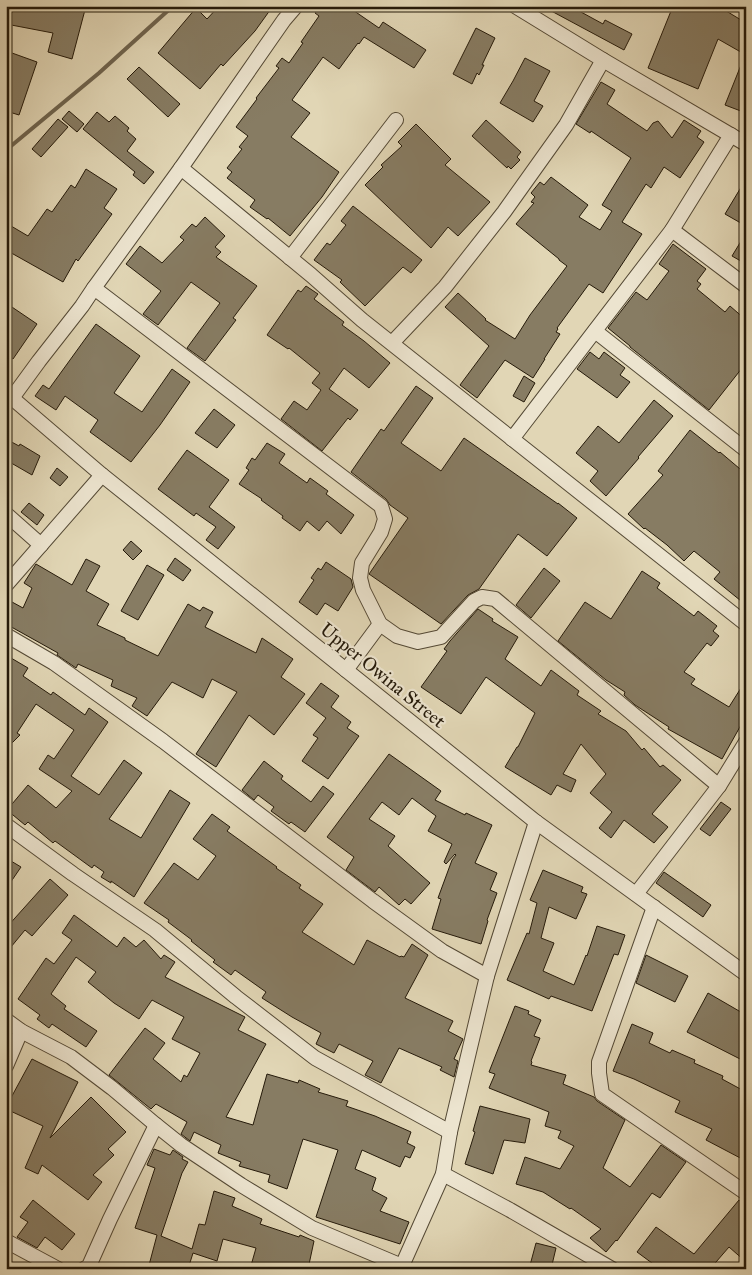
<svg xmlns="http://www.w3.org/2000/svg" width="752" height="1275" font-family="'IM FELL Great Primer',serif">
	<rect width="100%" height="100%" fill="#e1d6b5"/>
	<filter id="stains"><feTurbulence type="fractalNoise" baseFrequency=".004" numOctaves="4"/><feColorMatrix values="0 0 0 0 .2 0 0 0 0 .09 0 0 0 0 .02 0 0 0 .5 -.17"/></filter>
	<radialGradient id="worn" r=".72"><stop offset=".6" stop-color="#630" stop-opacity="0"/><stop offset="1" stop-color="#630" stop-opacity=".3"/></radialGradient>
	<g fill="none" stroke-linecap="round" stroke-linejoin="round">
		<!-- stream -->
		<path stroke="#6f644e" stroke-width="4" d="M6,152L11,146L99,73L173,6"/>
	</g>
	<!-- building -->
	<g fill="#877c63" stroke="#251a0a">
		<path d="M6,6H86L72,59L48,52L53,33L6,24Z"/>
		<path d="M219,6H273L255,31L223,66L221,64L200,89L158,53L196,8L207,19Z"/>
		<path d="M320,6H347L379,28L383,22L426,50L414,68L364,37L359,44L358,43L339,69L323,57L292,100L310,113L291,137L339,172L322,197L290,236L268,218L267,219L250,207L255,200L227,178L232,172L227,168L242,149L239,147L248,136L236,127L257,99L256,98L279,68L276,66L282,58L289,63L303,43L301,42L319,16L315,13Z"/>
		<path d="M542,6H570L603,24L605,20L632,34L624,50Z"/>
		<path d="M673,6H718L746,23V55L718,39L698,89L648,68Z"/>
		<path d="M476,28L495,38L482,65H484L479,75L477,73L472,84L453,74Z"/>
		<path d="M12,53L37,62L19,115L6,111V56L10,57Z"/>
		<path d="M745,55L746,56V113L725,105Z"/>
		<path d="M525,58L550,71L534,101L543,106L533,122L500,103L513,81Z"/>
		<path d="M139,67L180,104L168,117L127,79Z"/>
		<path d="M601,82L615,90L607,104L647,131L653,123L658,121L672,138L684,120L701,131L697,137L704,142L680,178L664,167L651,188L646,184L622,222L642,234L603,293L589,284L557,328L558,329L556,332L560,334L544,359H545L533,378L505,360L477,398L460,385L489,346L445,307L458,293L486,319L485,320L515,339L530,315L567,266L559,260V259L516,224L534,203L531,202L535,197L531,193L540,182L544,185L551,177L588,205L579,217L600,230L612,211L602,205L631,158L591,131L590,133L576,124Z"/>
		<path d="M69,111L84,124L77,132L62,119Z"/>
		<path d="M97,112L109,122L115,116L129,128L127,131L136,139L127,151L154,172L144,184L133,175L135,172L83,129Z"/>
		<path d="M58,119L68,127L41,157L32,149Z"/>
		<path d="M486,120L521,152L517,157L520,160L511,169L508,166L507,168L472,136Z"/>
		<path d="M416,124L451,159L445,165L490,202L458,236L448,227L431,248L365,185L383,167L381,165L402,146L398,142Z"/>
		<path d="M86,169L117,189L104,208L112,214L78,261L76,259L63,282L6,250V223L28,236L47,209L52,212L71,185L75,188Z"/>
		<path d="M746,179V226L725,214Z"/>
		<path d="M353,206L422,260L411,273L403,267L365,306L340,282L342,280L314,260L327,243L330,245L346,225L341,221Z"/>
		<path d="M205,217L225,236L215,247L221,252L216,257L257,286L233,318L236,320L205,361L187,348L220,303L191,282L158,325L143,314L161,291L126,264L140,246L162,263L184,240L180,237L192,224L196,227Z"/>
		<path d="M746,233V264L732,256Z"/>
		<path d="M673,244L706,269L697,281L701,284L697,289L725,312L730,306L746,320V363L709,410L630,347V346L608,328L636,292L647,300L669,271L659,264Z"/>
		<path d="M306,286L318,294L314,299L344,322L342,325L364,341L390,363L369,388L344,368L329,389L358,410L350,420L348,418L322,451L281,419L294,401L307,410L321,390L312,383L320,373L289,348L288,349L267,335L298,290L301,292Z"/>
		<path d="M6,303L37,324L13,359L6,355Z"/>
		<path d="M96,324L140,356L114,393L142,412L172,369L190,382L160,425L131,462L90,432L98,420L65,396L56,410L35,396L43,385L49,389Z"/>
		<path d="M590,352L599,359L604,352L625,368L620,375L630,382L617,398L577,369Z"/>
		<path d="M524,376L535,383L524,402L513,396Z"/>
		<path d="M416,386L433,398L401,443L441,471L464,438L558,504V503L577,518L547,556L518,534L479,589L468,595L441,624L369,574L408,518L390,505L386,499L351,472L381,429L384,431Z"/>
		<path d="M654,400L673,416L638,457L639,458L606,496L590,481L598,471L576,453L598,426L619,443Z"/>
		<path d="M214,409L235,425L217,448L195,433Z"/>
		<path d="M690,430L719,453L720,452L746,474V605L714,579L720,572L694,551L684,561L667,545L645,528L644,529L628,514L663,475L658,471Z"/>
		<path d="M6,439L19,446L20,444L40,456L32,475L6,460Z"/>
		<path d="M267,443L285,454L279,463L307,483L310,478L328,491L326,494L354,515L341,534L327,521L319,531L307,521L300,531L282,518L283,516L261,500L262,499L239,484L249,470L246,468L252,458L255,460Z"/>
		<path d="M187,450L229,480L209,507L235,527L218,549L206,540L216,527L196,513L194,516L158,489Z"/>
		<path d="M57,468L68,477L60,486L50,478Z"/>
		<path d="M29,503L44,515L37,525L21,512Z"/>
		<path d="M131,541L142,551L133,560L123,550Z"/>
		<path d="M175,558L191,570L183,581L167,570Z"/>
		<path d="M86,559L100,566L86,591L109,604L97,625L125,638V640L158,656L188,604L200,611L203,607L213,612L205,627L256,653L262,638L293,659L281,677L305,694L274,735L249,715L216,767L196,754L237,692L212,679L203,698L172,682L147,716L132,706L137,698L111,686L113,680L78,664L76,668L57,655L58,653L6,624V611L12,602L23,608L32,588L24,583L36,564L72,585Z"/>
		<path d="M326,562L351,579L353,587L338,611L325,603L317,615L299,602L314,580L311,578L318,568L321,570Z"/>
		<path d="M147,565L164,575L138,620L121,611Z"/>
		<path d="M544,568L560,581L531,618L516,605Z"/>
		<path d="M642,571L660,583L657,588L694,616L698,611L717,626L713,631L719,636L711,646L707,643L684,672L695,679L691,684L729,707L746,680V716L722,759L668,729L669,727L635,705L624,695L625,692L606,680L558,641L585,602L611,619Z"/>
		<path d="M478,609L493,619L492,621L518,637L505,659L541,686L551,670L579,691L577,695L601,711L598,714L626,731L642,750L644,748L660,767L663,765L681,780L652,814L668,827L654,843L624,820L611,838L599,828L612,812L590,793L606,774L581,744L563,774L576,780L571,792L557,785L551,795L505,767L517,747H518L535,713L486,677L461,714L421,687L447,651L444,649L450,641Z"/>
		<path d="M6,655L28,668L23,676L51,695L53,692L85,715L89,708L108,722L71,776L99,795L124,760L142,773L109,819L141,838L170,790L190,803L134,897L111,881V883L101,877L104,872L94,865L92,868L55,841L53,843L28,822L25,825L7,810L28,785L56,808L72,791L39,769L48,755L54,759L74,730L36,704L17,733L20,735L6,749Z"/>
		<path d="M321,683L339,696L331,707L351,722L347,728L359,736L328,779L302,761L318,738L313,735L326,718L306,703Z"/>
		<path d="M389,754L441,791L435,800L465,815L466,813L492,825L475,863L497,873L490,890L497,893L487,920L488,921L481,944L432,929L441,899L438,898L452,860L456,855L455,854L446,864L444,862L452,844L428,831L436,816L412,798L399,815L382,802L369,819L395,836L388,846L430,883L411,904L405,899L399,905L379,887L375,892L346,870L354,857L327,837Z"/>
		<path d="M264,761L283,776L281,779L311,802L323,786L334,794L305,832L291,822L289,824L271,811L274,807L258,795L254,800L242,790Z"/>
		<path d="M721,802L731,809L710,836L700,829Z"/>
		<path d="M212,814L230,827L227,831L277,867L276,868L301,885L299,888L323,904L302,932L354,965L367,940L400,957L401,956L404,957L412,944L428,955L405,998L453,1021L448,1031L463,1039L454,1059L458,1061L454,1077L440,1070L442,1067L399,1048L381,1083L365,1075L373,1061L339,1044L334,1053L316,1044L321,1033L292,1017L262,998L266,992L235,970L231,975L213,962L215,960L191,941L192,940L168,922L169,920L144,903L174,863L198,880L216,856L193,839Z"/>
		<path d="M6,858L21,867L6,889Z"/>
		<path d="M543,870L583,887L581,892L587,894L576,919L549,907L541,938L554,943L543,971L574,985L586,955L587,956L597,926L625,935L618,955L614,954L592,1011L551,996L549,999L507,980L527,933L529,934L537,903L530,900Z"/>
		<path d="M664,872L711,905L703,917L656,883Z"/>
		<path d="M50,879L68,895L32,936L25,930L6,953V928Z"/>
		<path d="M74,915L117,947L124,937L136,947L144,940L161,959L164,955L175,962L165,977L245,1017L238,1030L266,1044L226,1117L253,1125L267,1074L298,1083L299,1080L320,1089L318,1092L348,1101L346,1106L375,1116L411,1132L407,1143L415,1147L410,1158L405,1156L400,1167L362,1150L355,1169L376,1178L372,1190L387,1198L380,1211L409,1222L400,1244L316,1217L338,1150L303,1139L287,1189L268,1182L270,1175L239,1166L241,1162L218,1153L221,1145L194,1132L190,1141L181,1134L187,1122L156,1104L151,1109L109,1075L145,1028L165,1043L153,1059L181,1082L184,1075L187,1077L200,1053L172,1039L184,1017L152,1000L139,1019L114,1003L88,982L96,972L76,957L51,994L66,1006L64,1009L97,1031L86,1047L52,1024L49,1028L37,1019L40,1015L18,999L46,958L54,964L72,940L62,933Z"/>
		<path d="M646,955L688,976L675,1002L636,983Z"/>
		<path d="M708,993L746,1015V1062L687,1032Z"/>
		<path d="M515,1006L529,1011L528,1014L541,1020L534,1036L540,1038L531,1061L532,1062L531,1065L566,1075L563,1084L594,1097L597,1101L625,1120L603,1168L630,1187L661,1145L686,1162L660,1198L652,1193L617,1241L616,1240L606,1252L590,1238L601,1229L571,1208L570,1209L543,1192L516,1184L525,1157L560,1169L574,1146L558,1138L561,1131L545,1126L549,1112L489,1088L495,1074L489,1072Z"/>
		<path d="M632,1024L653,1033L649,1043L670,1053L672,1050L695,1060L694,1063L723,1076L722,1079L746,1092V1161L706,1140L712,1129L675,1112L680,1101L634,1079L613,1071Z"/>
		<path d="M32,1059L78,1082L50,1138L91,1097L126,1132L108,1149L114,1155L93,1175L102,1182L88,1200L42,1165L38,1174L25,1168L43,1126L6,1109V1107Z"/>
		<path d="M480,1106L530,1119L525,1143L504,1140L493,1174L465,1164L475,1132L473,1131Z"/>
		<path d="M154,1149L170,1155L173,1150L183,1157L182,1159L188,1162L182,1173L161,1236L192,1249L199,1224L205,1225L214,1191L235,1198L232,1206L262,1219L260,1224L299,1237L300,1235L314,1241L308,1269H250L256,1248L223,1239L217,1261L193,1253L188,1269H148L157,1235L135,1228L155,1168L147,1165Z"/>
		<path d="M33,1200L75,1234L62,1250L45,1237L37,1248L17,1237L28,1222L20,1217Z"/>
		<path d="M739,1200L746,1206V1262L729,1247L710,1269H660L637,1252L656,1227L694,1254Z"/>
		<path d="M536,1243L556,1248L551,1269H529Z"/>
	</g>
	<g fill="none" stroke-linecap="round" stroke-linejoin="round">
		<defs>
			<g id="street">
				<path d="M515,6L603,60L746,144"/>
				<path d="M181,168L311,275L362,320L746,624"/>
				<path d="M672,230L746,286"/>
				<path d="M290,258L396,120"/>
				<path d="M94,288L381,506L385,519L381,532L362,563L360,578L363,590L380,624L397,636L418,642L441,637L474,601L482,597L495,599L719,786"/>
				<path d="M595,331L746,450"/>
				<path d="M392,343L445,287L504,212L566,125L603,60"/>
				<path d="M6,394L12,398L102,475L536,822L746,974"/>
				<path d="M12,398L39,361L82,306L94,288L181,168L284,20L296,6"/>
				<path d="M512,439L672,230L731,135"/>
				<path d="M6,514L41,545"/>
				<path d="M6,585L102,475"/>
				<path d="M6,635L54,663L163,741L373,901L442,951L487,976"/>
				<path d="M346,670L380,624"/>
				<path d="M6,825L73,874L155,930L236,997L315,1058L450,1132"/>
				<path d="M636,894L719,786L746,742"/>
				<path d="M654,907L599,1062V1073L602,1094L746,1193"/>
				<path d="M6,1020L21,1031L71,1057L112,1088L156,1125"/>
				<path d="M6,1066L21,1031"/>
				<path d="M443,1174L510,1210L612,1269"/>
				<path d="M6,1241L58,1269"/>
				<path d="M84,1269L89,1266L110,1219L156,1125L181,1145L241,1185L312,1228L402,1266"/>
				<path d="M402,1269V1266L443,1174L450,1132L487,976L536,822"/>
			</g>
		</defs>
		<!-- street casing -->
		<use href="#street" stroke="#544935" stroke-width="16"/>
		<!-- street -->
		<use href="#street" stroke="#ece4cf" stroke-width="14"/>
	</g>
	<g text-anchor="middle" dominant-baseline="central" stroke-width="4.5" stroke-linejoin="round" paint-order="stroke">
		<!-- street labels -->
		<g font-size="19" fill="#251a0a" stroke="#ece4cf">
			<text transform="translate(383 675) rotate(39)">Upper Owina Street</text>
		</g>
	</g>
	<!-- margin -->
	<rect width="752" height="1275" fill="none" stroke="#e1d6b5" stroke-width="25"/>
	<rect x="8" y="8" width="737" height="1260" fill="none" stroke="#251a0a" stroke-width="2.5"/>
	<rect x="12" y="12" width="727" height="1250" fill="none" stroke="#251a0a"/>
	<rect width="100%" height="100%" filter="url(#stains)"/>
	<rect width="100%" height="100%" fill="url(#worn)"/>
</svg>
